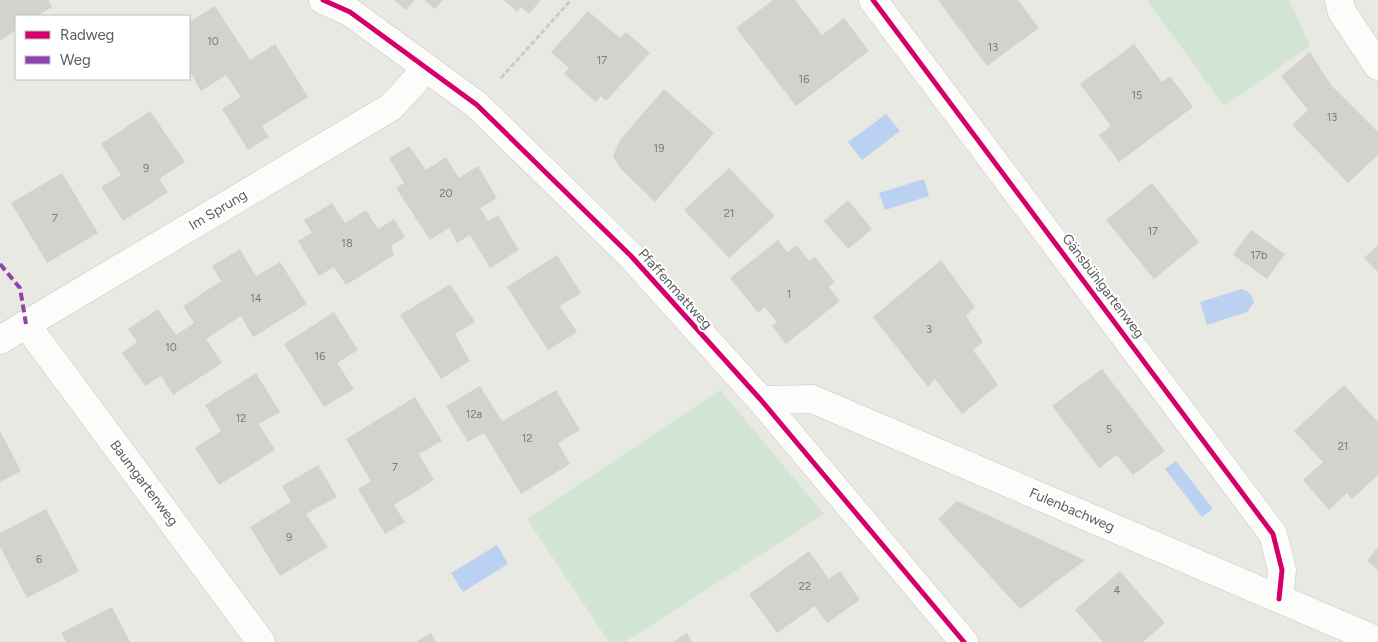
<svg xmlns="http://www.w3.org/2000/svg" width="1378" height="642" font-family="Figtree,sans-serif">
	<rect width="100%" height="100%" fill="#e9e9e4"/>
	<!-- green -->
	<g fill="#d2e5d3">
		<path d="M1147,0H1289L1310,46L1224,106Z"/>
		<path d="M720,390L824,514L625,642H609L527,519Z"/>
	</g>
	<!-- water -->
	<g fill="#bbd1f1">
		<path d="M886,114L900,131L862,160L848,142Z"/>
		<path d="M924,179L929,196L885,210L879,193Z"/>
		<path d="M1242,289L1250,293L1254,302L1247,312L1207,325L1200,302Z"/>
		<path d="M1176,461L1213,509L1202,517L1165,469Z"/>
		<path d="M497,545L508,564L463,592L451,573Z"/>
	</g>
	<!-- building -->
	<g fill="#d3d2cf">
		<path d="M0,0H48L52,7L37,16H16V30L0,41Z"/>
		<path d="M394,0H415L406,10Z"/>
		<path d="M424,0H443L435,9Z"/>
		<path d="M504,0H541L529,14L521,7L517,12Z"/>
		<path d="M773,0H795L822,35L844,18L869,51L796,106L736,28Z"/>
		<path d="M938,0H1018L1039,28L987,66Z"/>
		<path d="M215,6L250,60L275,44L308,97L262,126L269,137L248,150L222,109L241,97L226,75L201,91L189,70V22Z"/>
		<path d="M588,11L620,38L626,32L650,53L606,101L601,96L596,102L564,74L569,68L551,52Z"/>
		<path d="M1134,44L1162,82L1170,76L1193,107L1119,162L1099,135L1111,126L1080,84Z"/>
		<path d="M1310,52L1331,85L1378,132V155L1348,183L1292,125L1308,110L1281,76Z"/>
		<path d="M664,89L714,133L655,202L620,168L613,156L620,140Z"/>
		<path d="M150,111L185,162L159,179L168,192L123,221L101,187L121,175L101,144Z"/>
		<path d="M409,146L426,170L446,157L459,178L478,166L497,198L480,208L488,221L498,215L519,250L490,268L470,235L457,243L449,228L430,240L396,188L404,183L389,158Z"/>
		<path d="M729,168L775,216L729,258L684,210Z"/>
		<path d="M62,173L98,233L47,263L11,203Z"/>
		<path d="M1152,183L1199,242L1154,279L1106,220Z"/>
		<path d="M848,200L872,229L848,249L824,221Z"/>
		<path d="M332,203L345,223L366,210L378,229L394,219L405,237L391,246L394,255L346,285L334,267L319,276L298,241L312,233L304,220Z"/>
		<path d="M1251,230L1285,254L1267,279L1233,255Z"/>
		<path d="M778,240L787,252L797,245L809,261L815,257L835,282L829,287L840,301L786,344L772,326L777,322L765,307L758,313L730,278Z"/>
		<path d="M1378,245V272L1364,258Z"/>
		<path d="M240,249L256,276L280,262L307,304L253,337L241,316L206,339L222,363L173,395L161,376L145,386L122,353L137,342L128,329L158,309L176,335L194,323L183,306L221,281L212,266Z"/>
		<path d="M557,255L581,293L560,306L577,332L548,350L507,287Z"/>
		<path d="M941,260L975,307L966,316L983,342L973,350L998,385L962,414L935,379L928,387L873,317Z"/>
		<path d="M450,284L475,322L455,334L470,361L441,379L400,315Z"/>
		<path d="M334,312L358,350L337,363L354,389L324,407L284,344Z"/>
		<path d="M1102,369L1165,451L1133,475L1117,455L1099,468L1052,406Z"/>
		<path d="M256,373L280,412L259,424L275,450L219,485L195,448L221,431L205,405Z"/>
		<path d="M1344,385L1378,422V475L1352,499L1347,493L1329,510L1303,480L1323,462L1294,431Z"/>
		<path d="M480,386L502,421L556,390L580,430L558,443L570,464L521,494L484,433L468,442L446,406Z"/>
		<path d="M415,397L442,441L419,454L434,480L394,505L405,522L385,534L358,489L371,481L346,439Z"/>
		<path d="M0,431L21,471L0,482Z"/>
		<path d="M318,465L337,497L306,514L328,547L280,576L250,527L291,502L282,486Z"/>
		<path d="M957,501L1085,560L1020,609L938,519Z"/>
		<path d="M46,509L79,571L27,598L0,547V533Z"/>
		<path d="M1378,547V570L1367,561Z"/>
		<path d="M809,551L829,579L840,571L860,600L827,623L815,606L777,633L749,594Z"/>
		<path d="M1120,571L1165,623L1143,642H1103L1075,610Z"/>
		<path d="M112,607L130,642H66L61,633Z"/>
		<path d="M431,633L436,642H416Z"/>
		<path d="M687,633L692,642H673Z"/>
	</g>
	<g fill="none" stroke-linecap="round" stroke-linejoin="round">
		<defs>
			<g id="minor">
				<path d="M323,0L350,12L477,105L631,256L761,400L964,642"/>
				<path d="M873,0L1273,534L1282,570L1279,599"/>
				<path d="M1339,0L1342,12L1378,66"/>
				<path d="M26,324L261,642"/>
				<path d="M0,340L391,107L427,68"/>
				<path d="M761,400L812,399L1378,641"/>
			</g>
		</defs>
		<!-- minor casing -->
		<use href="#minor" stroke="#c6c6c4" stroke-width="29"/>
		<!-- path -->
		<path stroke="#c7cbc9" stroke-width="3" stroke-dasharray="5 2.5" stroke-linecap="butt" d="M501,78L571,0"/>
		<!-- minor -->
		<use href="#minor" stroke="#fcfcfb" stroke-width="28"/>
		<!-- quiet -->
		<path stroke="#8e44ad" stroke-width="4" stroke-dasharray="8 4" stroke-linecap="butt" d="M0,264L20,288L26,324"/>
		<defs>
			<g id="cycleway">
				<path d="M323,0L350,12L477,105L631,256L761,400L964,642"/>
				<path d="M873,0L1273,534L1282,570L1279,599"/>
			</g>
		</defs>
		<!-- cycleway casing -->
		<use href="#cycleway" stroke="#fff" stroke-width="8"/>
		<!-- cycleway -->
		<use href="#cycleway" stroke="#d6006c" stroke-width="5"/>
	</g>
	<g text-anchor="middle" dominant-baseline="central" stroke-width="4" stroke-linejoin="round" paint-order="stroke">
		<!-- number labels -->
		<g font-size="11" fill="#797a7d">
			<text x="213" y="41">10</text>
			<text x="993" y="47">13</text>
			<text x="602" y="60">17</text>
			<text x="804" y="79">16</text>
			<text x="1137" y="95">15</text>
			<text x="1332" y="117">13</text>
			<text x="659" y="148">19</text>
			<text x="146" y="168">9</text>
			<text x="446" y="193">20</text>
			<text x="729" y="213">21</text>
			<text x="55" y="218">7</text>
			<text x="1153" y="231">17</text>
			<text x="347" y="243">18</text>
			<text x="1259" y="255">17b</text>
			<text x="789" y="294">1</text>
			<text x="256" y="298">14</text>
			<text x="929" y="329">3</text>
			<text x="171" y="347">10</text>
			<text x="320" y="356">16</text>
			<text x="474" y="414">12a</text>
			<text x="241" y="418">12</text>
			<text x="1109" y="429">5</text>
			<text x="527" y="438">12</text>
			<text x="1343" y="446">21</text>
			<text x="395" y="467">7</text>
			<text x="289" y="537">9</text>
			<text x="39" y="559">6</text>
			<text x="805" y="586">22</text>
			<text x="1117" y="590">4</text>
		</g>
		<!-- street labels -->
		<g font-size="14" fill="#5a5c61" stroke="#fff">
			<text transform="translate(218 210) rotate(-31)">Im Sprung</text>
			<text transform="translate(1103 286) rotate(53)">Gänsbühlgartenweg</text>
			<text transform="translate(675 289) rotate(48)">Pfaffenmattweg</text>
			<text transform="translate(144 483) rotate(53)">Baumgartenweg</text>
			<text transform="translate(1072 510) rotate(23)">Fulenbachweg</text>
		</g>
	</g>
	<!-- legend -->
	<rect x="15" y="15" width="175" height="65" fill="#ffffff" stroke="#bdbec0"/>
	<rect x="25" y="31" width="25" height="8" fill="#d6006c" stroke="#bdbec0"/>
	<text x="60" y="40" font-size="15" fill="#5a5c61">Radweg</text>
	<rect x="25" y="56" width="25" height="8" fill="#8e44ad" stroke="#bdbec0"/>
	<text x="60" y="65" font-size="15" fill="#5a5c61">Weg</text>
</svg>
